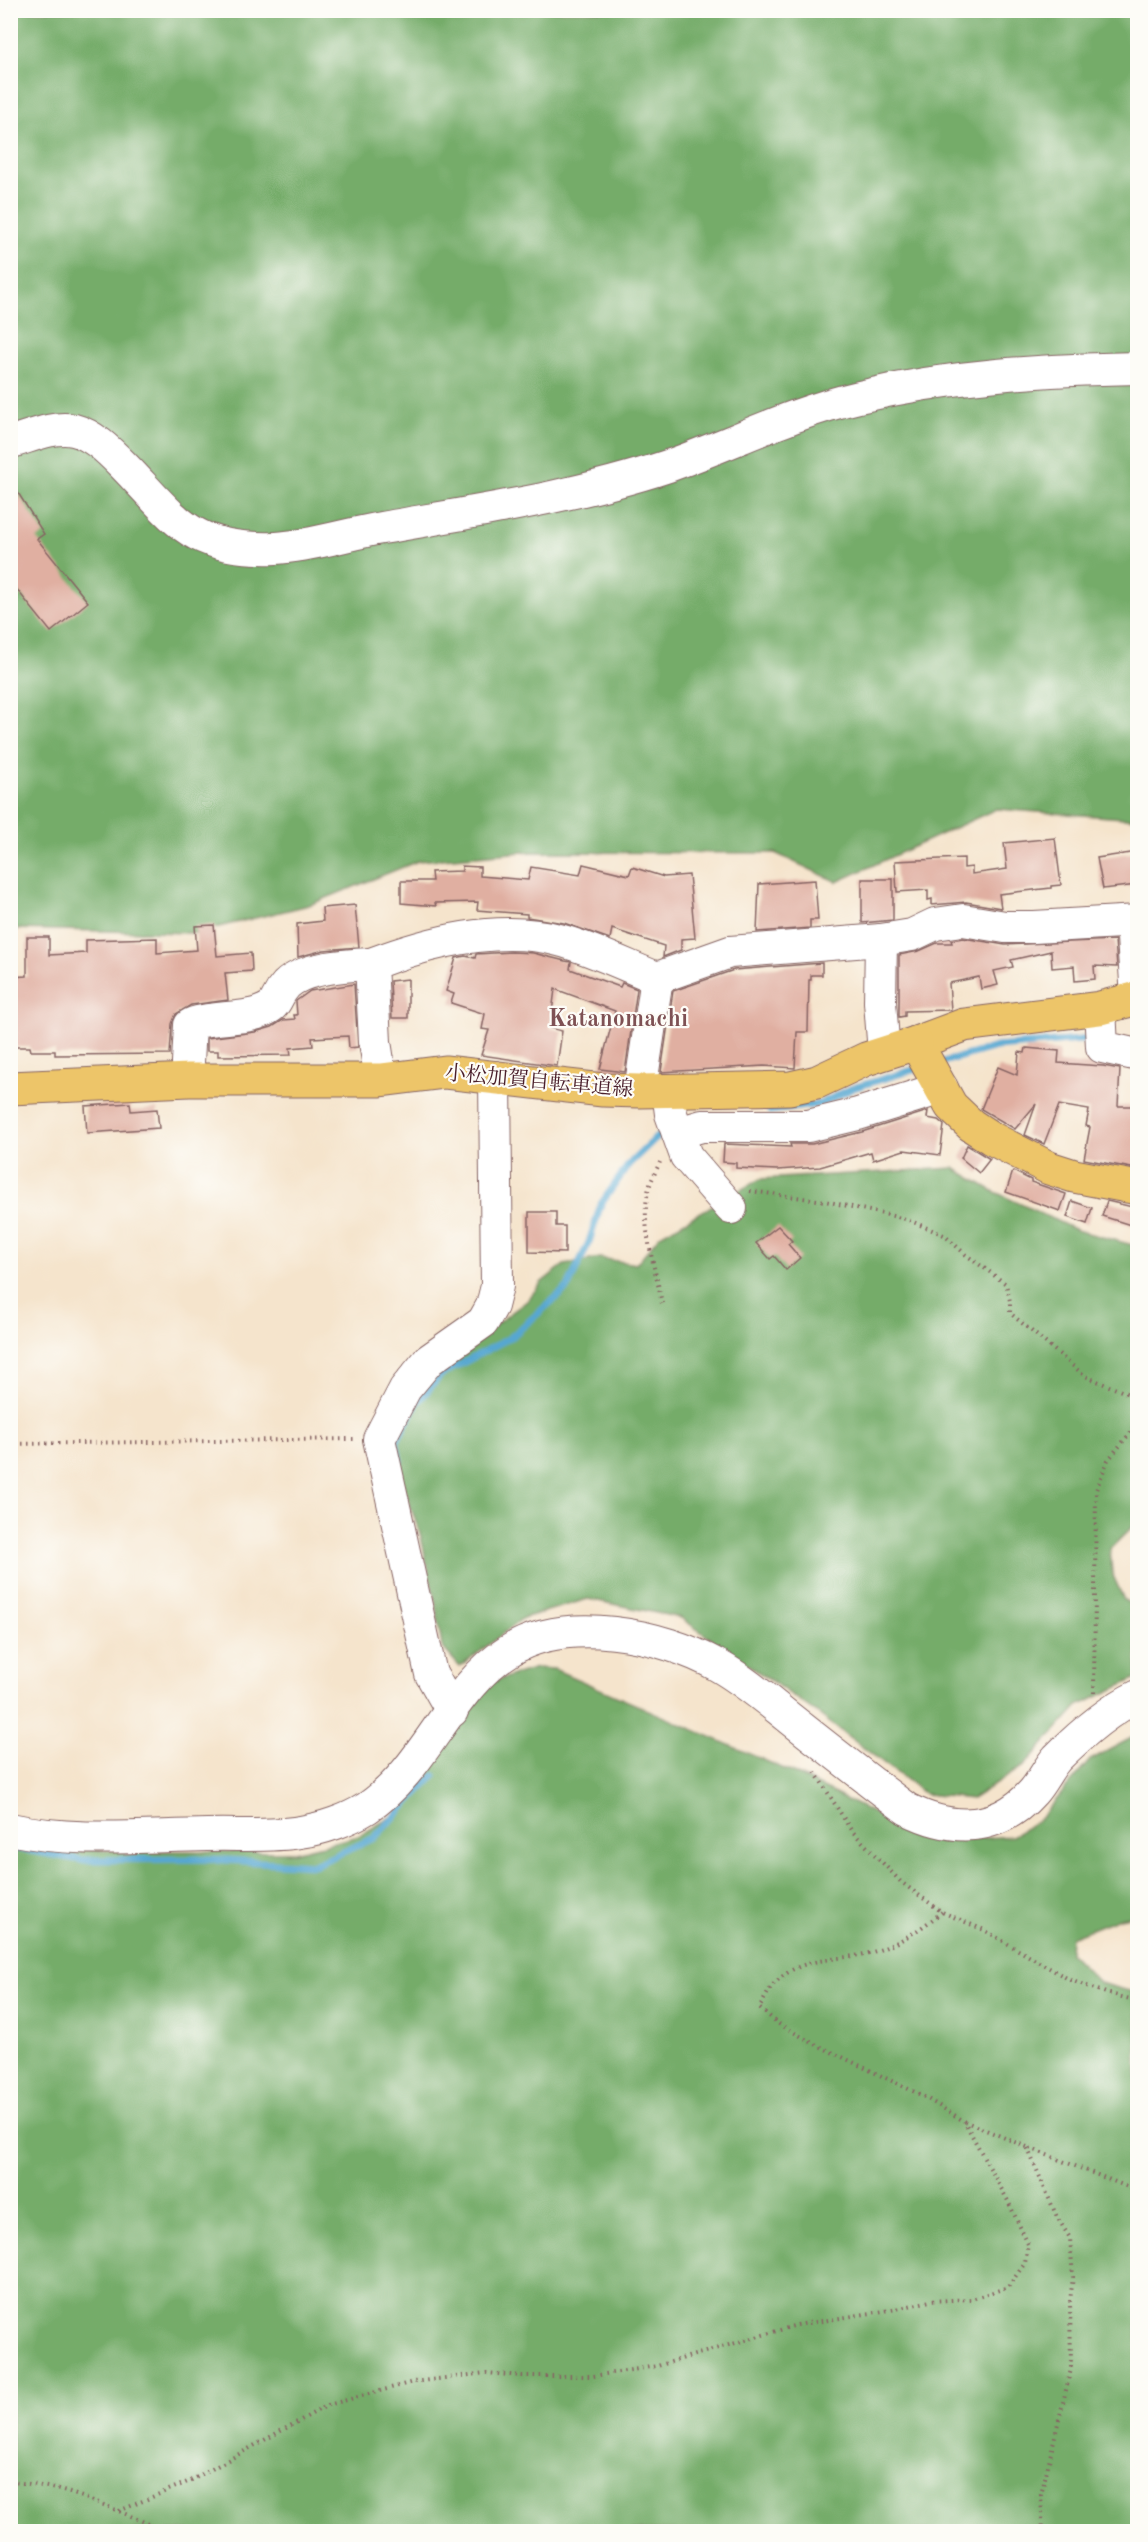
<svg xmlns="http://www.w3.org/2000/svg" width="1148" height="2542" font-family="'Old Standard TT','Noto Serif JP',serif">
	<rect width="100%" height="100%" fill="#fdfcf7"/>
	<filter id="ink" filterUnits="userSpaceOnUse"><feTurbulence type="fractalNoise" baseFrequency=".0167" numOctaves="2"/><feDisplacementMap in="SourceGraphic" scale="12" xChannelSelector="R" yChannelSelector="G"/><feConvolveMatrix kernelMatrix="1 2 1 2 8 2 1 2 1" color-interpolation-filters="sRGB"/></filter>
	<filter id="wash" filterUnits="userSpaceOnUse"><feTurbulence type="fractalNoise" baseFrequency=".008" numOctaves="4" result="noise"/><feDisplacementMap in="SourceGraphic" scale="24" xChannelSelector="R" yChannelSelector="G"/><feGaussianBlur stdDeviation="1.35" result="paint"/><feColorMatrix in="noise" values="0 0 0 0 0 0 0 0 0 0 0 0 0 0 0 0 0 1.4 0 .05"/><feComposite in="paint" operator="in"/></filter>
	<g filter="url(#wash)">
		<rect width="100%" height="100%" fill="#f5e4cc"/>
		<!-- forest -->
		<g fill="#75ac69" stroke="#60664a" stroke-width="1.5">
			<path d="M11,11H1137V819L996,809L837,882L775,853L523,852L418,861L309,905L194,933L11,929Z"/>
			<path d="M954,1168L993,1191L1076,1230L1137,1246V1519L1135,1524L1110,1549L1112,1573L1124,1600L1137,1608V1678L1078,1706L1024,1766L972,1799L925,1794L817,1713L681,1618L588,1599L523,1618L460,1667L442,1647L435,1600L421,1537L395,1461V1431L434,1370L527,1301L542,1282L564,1265L600,1258L636,1264L660,1235L760,1179Z"/>
			<path d="M536,1668L554,1669L789,1771L913,1833L945,1841L1012,1836L1039,1820L1090,1760L1137,1735V1915L1119,1918L1071,1937L1070,1953L1100,1983L1137,1993V2531H11L10,1842L39,1850L294,1852L359,1836L401,1811L491,1682Z"/>
		</g>
		<g fill="none" stroke-linecap="round" stroke-linejoin="round">
			<!-- stream -->
			<g stroke="#57a7d1" stroke-width="7">
				<path d="M936,1064L996,1047L1093,1039"/>
				<path d="M770,1111L820,1104L853,1088L919,1068"/>
				<path d="M400,1461L396,1442L417,1403L441,1375L511,1337L568,1287L589,1242L601,1204L629,1164L657,1137L667,1130"/>
				<path d="M10,1847L81,1860L208,1859L314,1865L374,1838L434,1776"/>
			</g>
		</g>
		<g id="blocks">
			<!-- building -->
			<g fill="#e0afa1">
				<path d="M10,480L44,534L37,539L88,602L51,632L10,581Z"/>
				<path d="M1055,838L1061,885L1051,886V888L999,894L1001,908L966,902L932,905V899L928,900V890L897,892L895,861L964,858V868L972,867V874L1007,869L1004,843Z"/>
				<path d="M1137,852V885L1103,889L1097,858Z"/>
				<path d="M583,864L629,875L632,867L664,877L689,875L695,938L681,939V950L663,957L664,946L612,929L610,939L564,923L527,917V914L477,910L478,902L435,903L436,906L401,903V881H432L431,872L462,871V866L480,867V876L528,880L531,867L580,875Z"/>
				<path d="M862,879H893V920L862,923Z"/>
				<path d="M815,880L818,920H810V928L757,932L759,884Z"/>
				<path d="M355,905L359,947L324,950L298,957L297,924L323,921L322,908Z"/>
				<path d="M214,925L217,956L251,953L252,971L225,973L228,1000L191,1005L176,1014L172,1024L170,1054L55,1055V1051H31L30,1047H11L10,977L27,976V937H49V955L86,953V940L157,938V953L197,950L195,926Z"/>
				<path d="M963,938L1005,945L1115,940L1117,967L1094,966L1095,979L1075,981L1074,966L1052,968L1051,951L1011,960L1013,967L994,971L998,985L981,989L979,977L949,983L951,1010L905,1011V1016L899,1017V955L919,951L937,943H952L951,940Z"/>
				<path d="M512,952L533,953L565,961L571,962L570,969L620,987L622,983L637,989L625,1072L600,1069L615,1011L555,989L550,1028L562,1031L557,1066L481,1055L489,1030L482,1029L485,1014L451,1003L454,994L446,991L456,958L465,956L475,958L476,954Z"/>
				<path d="M822,963V975H811V980H809L808,1032H797L795,1068L764,1066L661,1072L673,991L734,970Z"/>
				<path d="M408,979V1018H392L390,981Z"/>
				<path d="M354,984L358,1047L349,1048L348,1036L312,1038L313,1046L290,1048L291,1055L218,1056V1051H207V1038L255,1032L272,1027L283,1020L295,1019L294,1015H297L296,1001L310,991Z"/>
				<path d="M1026,1048L1059,1051L1058,1063L1103,1066L1120,1069L1118,1106H1137V1169L1084,1159L1090,1127L1086,1126L1089,1110L1059,1105L1044,1144L1025,1135L1036,1104L1015,1129L981,1109L998,1067L1017,1075L1019,1052L1025,1053Z"/>
				<path d="M130,1103L131,1111L157,1109L159,1128L87,1133L85,1106Z"/>
				<path d="M928,1111L927,1118L938,1120L944,1125L940,1155L904,1150L873,1160L871,1152L820,1167L777,1170L736,1168V1163L723,1162L724,1144L791,1147L790,1144H812L862,1132Z"/>
				<path d="M967,1145L990,1159L979,1173L961,1158Z"/>
				<path d="M1013,1171L1031,1180V1182L1066,1194L1060,1211L1006,1192Z"/>
				<path d="M1072,1201L1092,1208L1087,1224L1067,1217Z"/>
				<path d="M1107,1201L1137,1208V1227L1102,1216Z"/>
				<path d="M529,1212H556V1226H565V1253L529,1252Z"/>
				<path d="M778,1226L792,1241L788,1244L800,1258L786,1270L774,1256L770,1259L756,1243Z"/>
			</g>
		</g>
	</g>
	<g filter="url(#ink)">
		<use href="#blocks" fill-opacity="0" stroke="#866463" stroke-width="1.5"/>
		<g fill="none" stroke-linecap="round" stroke-linejoin="round">
			<defs>
				<g id="minor">
					<path d="M15,441C34,435 55,426 74,430C93,435 108,450 122,464C177,520 189,551 276,548C312,546 346,534 382,528C478,511 575,497 668,466C731,444 793,412 859,397C952,375 1042,370 1138,368"/>
					<path d="M1132,922L1137,998"/>
					<path d="M881,940L880,1002L884,1053"/>
					<path d="M1100,1008L1102,1047L1138,1055"/>
					<path d="M189,1080L188,1062L190,1025C200,1018 241,1019 258,1013C281,1005 273,999 286,985C304,967 348,965 371,964"/>
					<path d="M381,1080L375,1042L371,964C429,942 498,924 559,940C590,948 627,966 657,978L730,952L881,940L912,935L935,924L963,920L1005,927H1034L1138,921"/>
					<path d="M640,1091L657,978"/>
					<path d="M668,1091L671,1114L686,1156L731,1208"/>
					<path d="M678,1133L702,1126H808L858,1114L942,1088"/>
					<path d="M452,1711L431,1674L379,1439L405,1389L429,1360L483,1322L492,1306L497,1286L495,1077"/>
					<path d="M10,1829C74,1843 142,1836 207,1835C237,1834 270,1837 300,1832C322,1829 348,1820 367,1808C426,1769 450,1687 509,1651C566,1615 662,1634 717,1665C744,1680 768,1701 792,1720C830,1750 868,1780 907,1809C951,1831 997,1833 1033,1792C1042,1782 1048,1768 1057,1758C1081,1734 1107,1711 1138,1696"/>
				</g>
				<g id="major">
					<path d="M1138,998L1100,1008L964,1025L916,1043L951,1106L971,1125L991,1138L1049,1168L1074,1176L1138,1188"/>
					<path d="M10,1088L189,1080H381L445,1072L603,1090L640,1091L790,1088L817,1082L866,1059L916,1043"/>
				</g>
			</defs>
			<!-- minor casing -->
			<use href="#minor" stroke="#866463" stroke-width="34"/>
			<!-- major casing -->
			<use href="#major" stroke="#866463" stroke-width="35"/>
			<!-- path -->
			<g stroke="#866463" stroke-width="4" stroke-dasharray="1.5 4.5" stroke-linecap="butt">
				<path d="M660,1162C656,1171 650,1182 648,1192C640,1226 656,1269 662,1304"/>
				<path d="M750,1191L825,1201L906,1219L944,1235L965,1254L1006,1284L1010,1301V1313L1085,1376L1138,1398"/>
				<path d="M10,1444L354,1439"/>
				<path d="M1094,1693L1096,1490L1108,1460L1131,1432L1138,1418"/>
				<path d="M815,1772L851,1830L901,1882L942,1912L984,1930L1070,1980L1106,1993L1138,2001"/>
				<path d="M942,1912C921,1929 896,1946 869,1953C837,1961 803,1956 777,1981C769,1987 765,2000 759,2008L779,2024L811,2042L921,2095L964,2121L1027,2147"/>
				<path d="M10,2482C66,2485 116,2510 167,2532"/>
				<path d="M119,2511L190,2481L328,2405L413,2382L486,2373L522,2376H593L657,2366L797,2325L896,2309L930,2301L972,2299L1008,2287L1025,2263L1028,2244L1008,2201L964,2121"/>
				<path d="M1043,2532L1041,2495L1071,2369L1070,2301L1073,2277L1070,2238L1057,2217L1027,2147L1138,2191"/>
			</g>
			<!-- minor -->
			<use href="#minor" stroke="#fff" stroke-width="32"/>
			<!-- major -->
			<use href="#major" stroke="#edc569" stroke-width="33"/>
		</g>
	</g>
	<g text-anchor="middle" dominant-baseline="central" stroke-width="4.5" stroke-linejoin="round" paint-order="stroke">
		<!-- street labels -->
		<g font-size="21" fill="#4a1f2b" stroke="#fdfcf7">
			<text transform="translate(539 1082) rotate(5)">小松加賀自転車道線</text>
		</g>
		<!-- quarter labels -->
		<g font-size="24" font-weight="bold" fill="#7e5154" stroke="#fdfcf7">
			<text x="618" y="1020">Katanomachi</text>
		</g>
	</g>
	<!-- margin -->
	<rect width="1148" height="2542" fill="none" stroke="#fdfcf7" stroke-width="36"/>
</svg>
